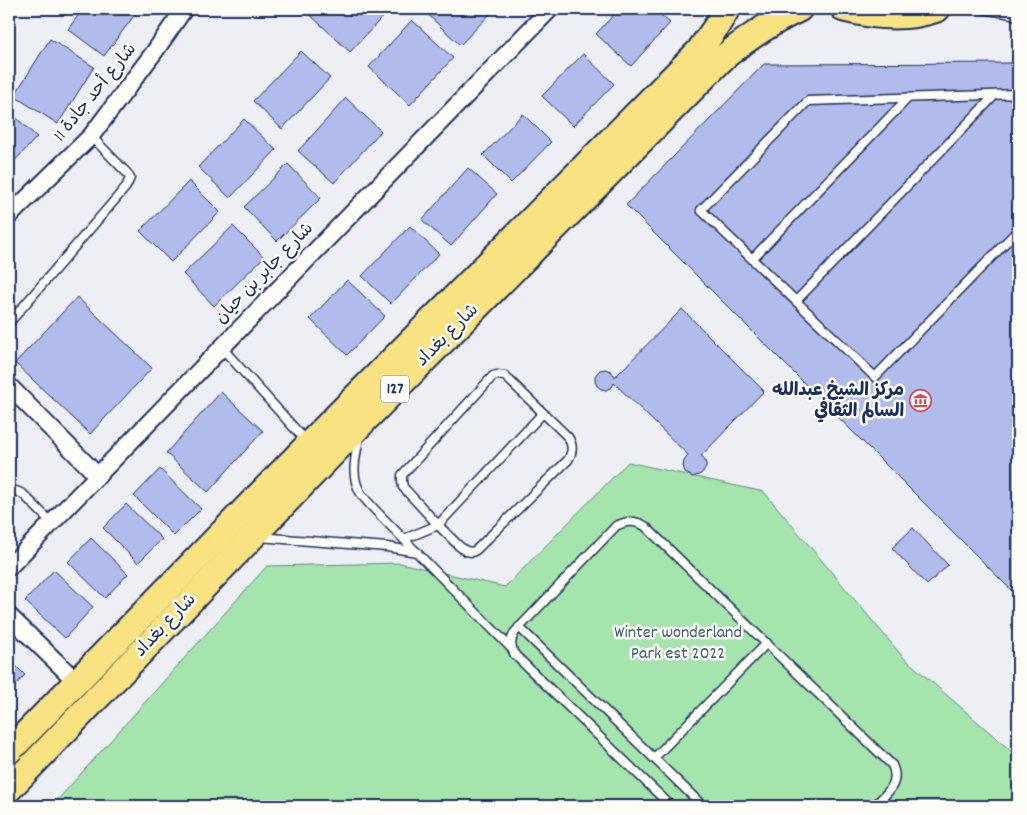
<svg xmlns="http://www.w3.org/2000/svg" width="1027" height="815" font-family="Dekko,'Playpen Sans Arabic',sans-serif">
	<rect width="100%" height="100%" fill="#eeeff5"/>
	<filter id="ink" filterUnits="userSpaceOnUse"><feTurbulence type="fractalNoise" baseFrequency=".02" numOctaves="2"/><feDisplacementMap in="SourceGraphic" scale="10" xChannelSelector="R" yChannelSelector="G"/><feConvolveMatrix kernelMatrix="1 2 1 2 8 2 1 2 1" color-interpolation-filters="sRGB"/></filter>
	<g filter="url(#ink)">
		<!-- green -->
		<path fill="#a5e4ac" stroke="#608a85" d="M628,462L764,492L903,657L1018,757V806H52L267,566L400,563L505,587Z"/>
		<!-- building -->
		<g fill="#b1bcec" stroke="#1b2f5e">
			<path d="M83,9H139L104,56L68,29Z"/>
			<path d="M310,9H390L350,52L307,12Z"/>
			<path d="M422,9H495L460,45Z"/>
			<path d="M619,9H654L670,23L631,66L596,34Z"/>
			<path d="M412,20L453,58L410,105L369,67Z"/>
			<path d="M50,39L94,67L58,124L14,96Z"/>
			<path d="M301,51L330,78L282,129L253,101Z"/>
			<path d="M583,54L614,84L573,126L542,96Z"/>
			<path d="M1018,63V597L626,205L764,64Z"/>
			<path d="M346,98L381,131L334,183L298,151Z"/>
			<path d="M9,111L37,137L9,167Z"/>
			<path d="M523,114L551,142L511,183L483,155Z"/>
			<path d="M244,119L276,150L230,198L198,167Z"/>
			<path d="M288,164L321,198L277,241L244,207Z"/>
			<path d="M468,168L497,194L451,246L422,220Z"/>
			<path d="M189,181L220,212L171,262L140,231Z"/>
			<path d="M233,226L264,257L214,306L183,274Z"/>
			<path d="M410,226L439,254L391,304L362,276Z"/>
			<path d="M347,280L385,316L347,355L310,319Z"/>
			<path d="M77,297L152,368L90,434L15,363Z"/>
			<path d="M682,309L764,391L701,456L704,458L706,464V468L701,474L693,477L689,475L685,472L683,466L684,461L688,455L614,383L612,387L606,390L601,389L597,386L595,381V376L597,373L600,370L605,369L611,371L614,375L615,377Z"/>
			<path d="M221,392L263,431L208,492L166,453Z"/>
			<path d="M160,469L201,509L174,536L134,496Z"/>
			<path d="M126,504L162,539L138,563L103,528Z"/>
			<path d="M913,528L948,565L927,585L892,548Z"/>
			<path d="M91,538L128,574L105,598L68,562Z"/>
			<path d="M54,570L93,607L65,638L25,601Z"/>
			<path d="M9,659L25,675L9,692Z"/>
		</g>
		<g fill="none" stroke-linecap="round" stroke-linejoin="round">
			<defs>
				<g id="lane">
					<path d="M983,9L1012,14L1018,17"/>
					<path d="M1018,94L808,101L701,210L875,377L1018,230"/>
					<path d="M752,259L908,98"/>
					<path d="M796,301L995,95"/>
					<path d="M9,323L126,187L130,178L127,173L91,136"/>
					<path d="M222,348L306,441"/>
					<path d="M497,375L505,376L568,437C573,445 573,451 568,460L476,550L472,552L466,551L459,546L438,525L403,487L402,481V475L493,376Z"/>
					<path d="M359,437C356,456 350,474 360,492C364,499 371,505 376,511L512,649"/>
					<path d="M9,493L16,491L23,494L52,523"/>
					<path d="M259,537L387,547L417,552"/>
					<path d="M404,539L438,525L543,413"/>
					<path d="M519,627L703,806"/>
					<path d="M654,758L767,643"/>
					<path d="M671,806L515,655C510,646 510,640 515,632L616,526C626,521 634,520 645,526L892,765C901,784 886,794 874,806"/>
				</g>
				<g id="street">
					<path d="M9,216L91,136L155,51L184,9"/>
					<path d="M9,386L98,476"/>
					<path d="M9,567L550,9"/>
					<path d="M9,616L77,682"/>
				</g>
				<g id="primary">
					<path d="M844,9C875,17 906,20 937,9"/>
					<path d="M9,751L309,444L699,51L716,27L727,9"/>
					<path d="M9,789L362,423L724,57C748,38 771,22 799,9"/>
				</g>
			</defs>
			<!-- lane casing -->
			<use href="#lane" stroke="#1b2f5e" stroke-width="11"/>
			<!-- street casing -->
			<use href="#street" stroke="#1b2f5e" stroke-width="20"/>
			<!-- primary casing -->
			<use href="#primary" stroke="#1b2f5e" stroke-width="29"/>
			<!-- lane -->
			<use href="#lane" stroke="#fdfcf7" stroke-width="8"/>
			<!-- street -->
			<use href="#street" stroke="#fdfcf7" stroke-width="16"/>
			<!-- primary -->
			<use href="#primary" stroke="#f8e281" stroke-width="25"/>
		</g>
	</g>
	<!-- icons -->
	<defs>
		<symbol id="museum-ring" viewBox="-11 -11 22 22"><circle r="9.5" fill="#fdfcf7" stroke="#d1495b" stroke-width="1.5"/><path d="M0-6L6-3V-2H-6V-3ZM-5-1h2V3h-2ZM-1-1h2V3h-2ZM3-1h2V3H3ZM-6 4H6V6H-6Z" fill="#d1495b"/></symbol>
	</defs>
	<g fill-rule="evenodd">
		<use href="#museum-ring" x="908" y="388" width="25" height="25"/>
	</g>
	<g text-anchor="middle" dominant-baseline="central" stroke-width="5" stroke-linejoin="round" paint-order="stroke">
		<!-- shield labels -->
		<rect fill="#fdfcf7" stroke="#5f6c8c" stroke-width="1" x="381" y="375.5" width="28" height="27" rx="4"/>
		<g font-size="16" font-weight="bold" fill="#1b2f5e">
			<text x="395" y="389">127</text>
		</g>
		<!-- street labels -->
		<g font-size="18" fill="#1b2f5e" stroke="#fdfcf7">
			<text transform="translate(96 93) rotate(-51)">شارع أحد جادة 11</text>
			<text transform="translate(265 274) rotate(-46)">شارع جابر بن حيان</text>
			<text transform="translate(448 336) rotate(-45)">شارع بغداد</text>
			<text transform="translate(166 626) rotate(-46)">شارع بغداد</text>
		</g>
		<!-- poi labels -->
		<g font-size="18" font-weight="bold" fill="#1b2f5e" stroke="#fdfcf7" text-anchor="end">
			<text x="904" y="391">مركز الشيخ عبدالله<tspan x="904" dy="21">السالم الثقافي</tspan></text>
		</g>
		<!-- park labels -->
		<g font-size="18" fill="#3e5c72" stroke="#fdfcf7">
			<text x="678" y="633">Winter wonderland<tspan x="678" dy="21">Park est 2022</tspan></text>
		</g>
	</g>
	<!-- margin -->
	<rect width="1027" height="815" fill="none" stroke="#fdfcf7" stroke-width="30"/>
	<rect x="15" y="15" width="997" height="785" fill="none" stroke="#1b2f5e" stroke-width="2" filter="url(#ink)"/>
</svg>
